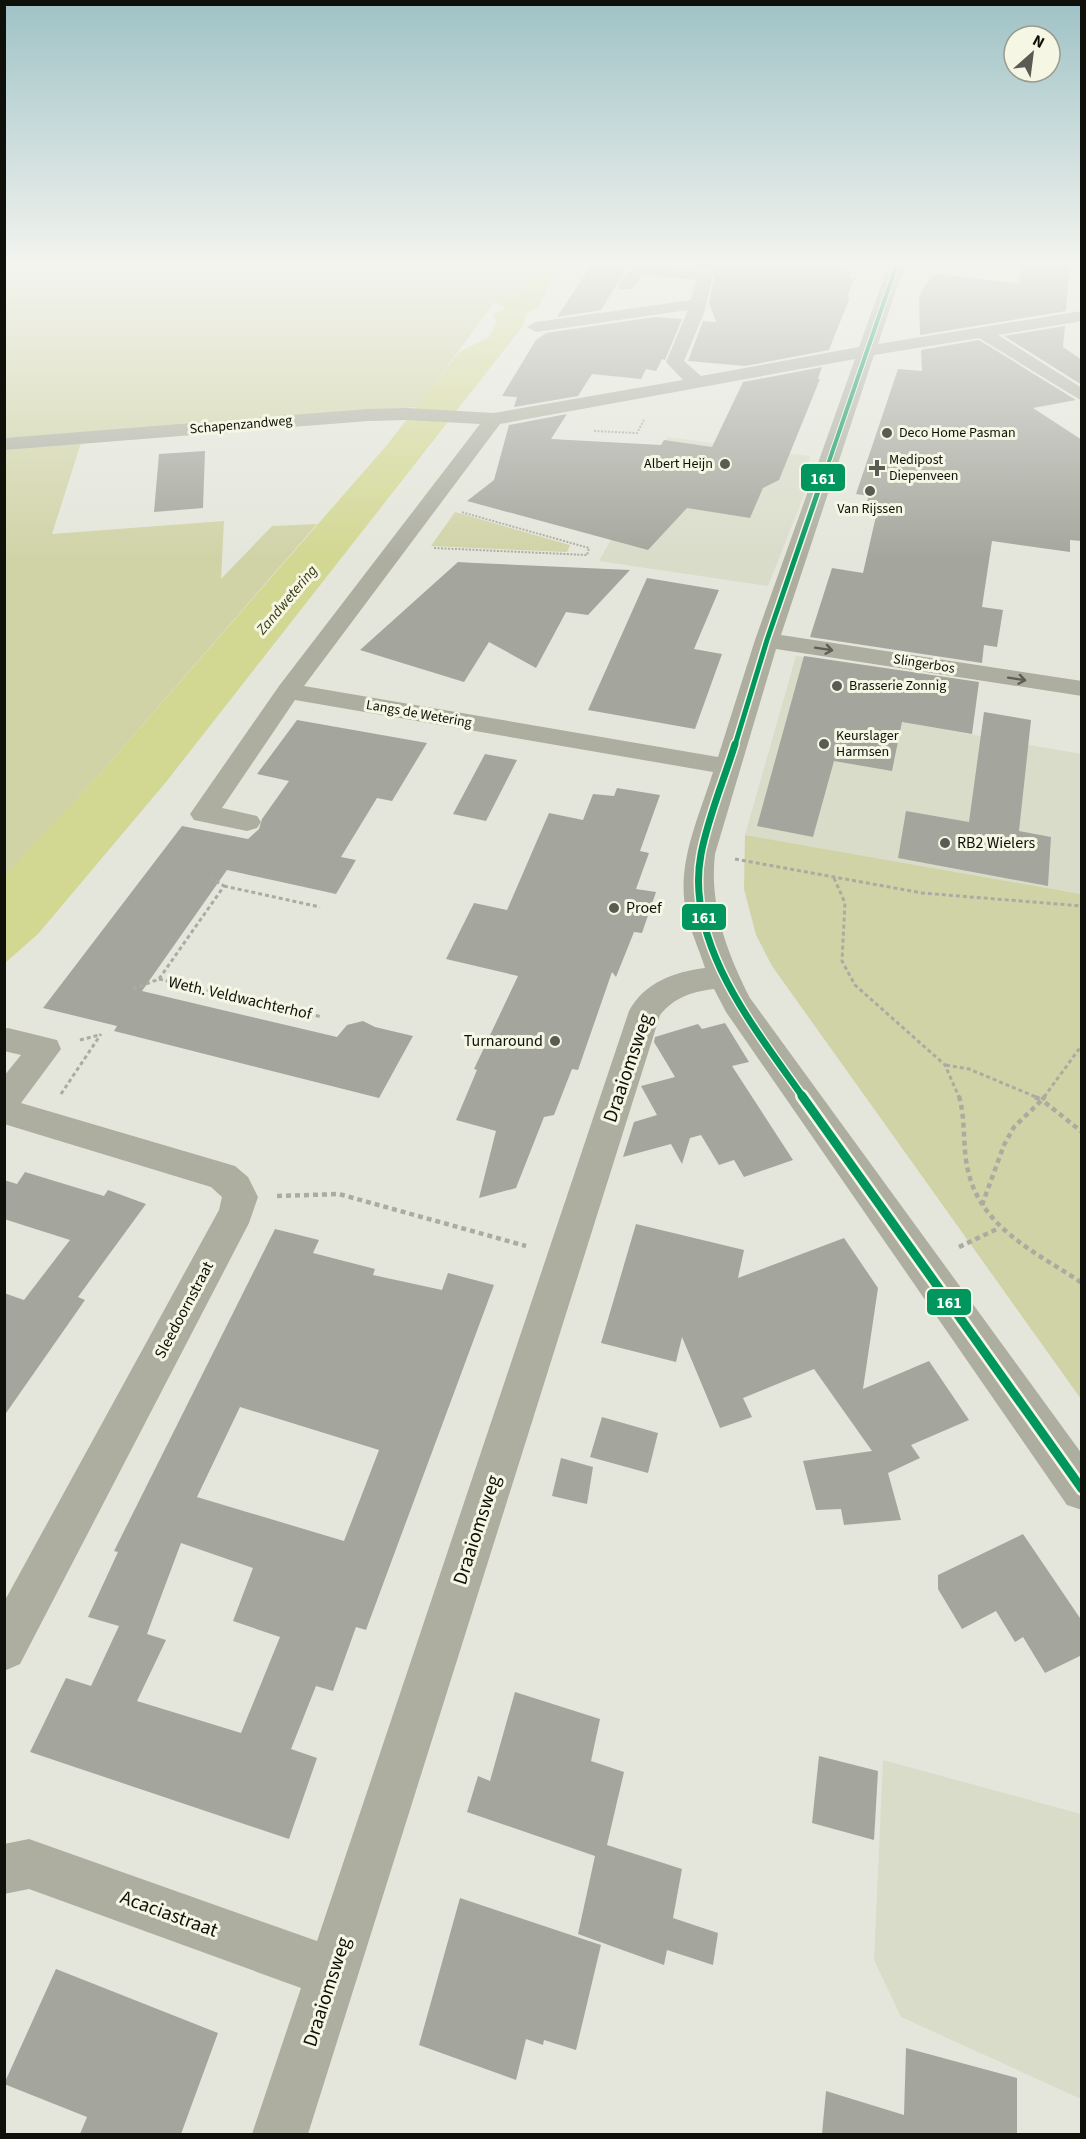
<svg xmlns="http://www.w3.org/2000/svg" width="1086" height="2139" font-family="'Source Sans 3',sans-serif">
	<rect width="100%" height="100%" fill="#e4e6db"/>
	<!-- built -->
	<g fill="#dadcca">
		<path d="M668,437L810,456L806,490L768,586L599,561Z"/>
		<path d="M796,656L911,672L907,690L913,724L1081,754V894L745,835Z"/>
		<path d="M883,1760L1081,1814V2099L901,2017L874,1960Z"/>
	</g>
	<!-- green -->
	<g fill="#d0d3a6">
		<path d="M5,261H544L521,296L495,302L417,407L5,438Z"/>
		<path d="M81,443L52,534L224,521L221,579L272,526L317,524L98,776L5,876V449Z"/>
		<path d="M455,512L570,545L567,552L431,546Z"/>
		<path d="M745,835L1081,894V1399L772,966L756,935L744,889Z"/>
	</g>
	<!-- water -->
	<path fill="#d2d792" d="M544,261H562L538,307L525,315L523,326L166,782L38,934L5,963L4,876L98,776L387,445L459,352L489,337L497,323L493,314L505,309L495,302L521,296Z"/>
	<!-- building -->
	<g fill="#a4a69d" fill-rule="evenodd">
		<path d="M594,261H631L601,310L557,317Z"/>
		<path d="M693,261H805L837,265L835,269L852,271L849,278L854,279L847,297H850L829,350L745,366L688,361L703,321L716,322L709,303L715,275L706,269L695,268Z"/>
		<path d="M1035,261L1070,263L1066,311L920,335L919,298L925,285L935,274L1019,283L1023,263L1035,265Z"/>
		<path d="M655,317L682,319L665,360L662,359L656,371L646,369L641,379L592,374L578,396L514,407L517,397L502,396L536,340L546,333Z"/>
		<path d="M1065,326L1063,347L1082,360V385L1004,336Z"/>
		<path d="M979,340L1076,400L1033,408L1082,440V541L1070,540V552L992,541L982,607L1003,610L997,647L984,645L982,663L810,637L832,568L863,573L879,503L867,501L869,496L856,494L898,369L922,371L921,350Z"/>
		<path d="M822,367L818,379H820L779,480L763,488L750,518L687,508L648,550L467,501L494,480L509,425L567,414L551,439L661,445L664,440L712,447L743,382Z"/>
		<path d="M205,451L203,508L154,512L159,454Z"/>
		<path d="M458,562L475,563L630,570L588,615L566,612L536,668L489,642L464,682L360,650Z"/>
		<path d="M647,578L719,590L694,649L722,654L695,729L588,710Z"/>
		<path d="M804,656L979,682L972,734L902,722L892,771L834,761L813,837L757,826Z"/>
		<path d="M984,712L1031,720L1019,831L1051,837L1048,886L898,858L906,811L969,822Z"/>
		<path d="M297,720L427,743L392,801L377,798L341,857L356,860L336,894L227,870L142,991L337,1037L347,1025L363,1021L375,1027L413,1036L379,1098L114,1031L117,1026L43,1008L182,826L248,839L259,829L262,819L289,781L257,774Z"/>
		<path d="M485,754L517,760L486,821L453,814Z"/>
		<path d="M617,788L660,795L640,851L649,853L636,889L656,892L642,933L634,932L616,977L612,972L578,1070L572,1069L554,1115L544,1117L516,1188L479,1198L496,1131L456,1120L477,1070L474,1069L518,976L446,959L474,903L507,910L549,813L583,820L593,794L614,796Z"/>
		<path d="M725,1023L749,1062L732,1066L793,1160L744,1177L734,1160L719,1165L701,1135L690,1138L682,1164L671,1144L623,1157L634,1122L657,1115L641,1086L675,1077L654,1042L655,1037L698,1024L702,1029Z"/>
		<path d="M25,1172L104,1196L108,1190L146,1204L78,1297L85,1300L4,1416V1293L24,1300L70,1240L4,1219V1180L17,1184Z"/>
		<path d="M636,1224L744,1250L738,1278L844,1238L878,1288L863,1389L929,1361L969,1420L911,1445L920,1458L888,1473L901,1520L844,1525L841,1509L816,1510L803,1461L872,1451L814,1369L743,1398L752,1417L720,1428L682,1337L676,1362L601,1343Z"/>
		<path d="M275,1229L319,1240L313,1253L375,1269L373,1275L442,1290L448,1273L494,1285L366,1630L356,1627L333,1691L316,1686L291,1749L317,1758L289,1839L30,1752L66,1678L91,1686L119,1626L88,1617L118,1552L114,1551ZM240,1407L379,1450L344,1541L197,1497ZM181,1543L253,1568L233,1621L280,1637L241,1733L137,1701L166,1640L147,1634Z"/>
		<path d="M602,1417L658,1433L648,1473L590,1457Z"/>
		<path d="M561,1458L593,1467L587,1504L552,1496Z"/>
		<path d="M1023,1534L1082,1621V1655L1045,1673L1023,1637L1015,1642L996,1611L962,1629L938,1589V1575Z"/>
		<path d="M515,1692L600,1719L591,1761L624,1772L607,1845L682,1869L673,1918L718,1933L713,1965L667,1950L664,1965L578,1934L595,1856L467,1812L478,1776L490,1781Z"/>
		<path d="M819,1756L878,1771L874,1840L812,1823Z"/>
		<path d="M460,1898L601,1945L576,2050L544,2040L543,2045L526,2039L516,2080L419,2045Z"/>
		<path d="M56,1969L218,2033L181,2134H80L87,2117L4,2084Z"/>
		<path d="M906,2048L1017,2078V2134H822L826,2091L904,2115Z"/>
	</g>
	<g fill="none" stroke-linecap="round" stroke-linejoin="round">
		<!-- path-far2 -->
		<g stroke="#abaca1" stroke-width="2" stroke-dasharray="2 1.5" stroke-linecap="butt">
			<path d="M1009,267L1014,268L1015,261"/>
			<path d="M594,431L637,433L644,420"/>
			<path d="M434,548L587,555L589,548L461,512"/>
		</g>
		<!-- path-far1 -->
		<g stroke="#abaca1" stroke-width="3" stroke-dasharray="4 3" stroke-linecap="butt">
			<path d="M735,859L922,893L1082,906"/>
			<path d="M834,878L845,903L842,961L855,985L945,1065L959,1097"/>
			<path d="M224,886L320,907"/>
			<path d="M159,979L322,1017"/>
			<path d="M133,989L159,979L224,886L212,879"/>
			<path d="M80,1040L99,1035"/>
			<path d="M946,1065L969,1069L1036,1097"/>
			<path d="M61,1094L101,1034"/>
			<path d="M1044,1097L1082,1045"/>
		</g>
		<!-- path -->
		<g stroke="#abaca1" stroke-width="4.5" stroke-dasharray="5 4" stroke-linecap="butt">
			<path d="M959,1096C965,1117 963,1138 966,1160C975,1226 1033,1250 1082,1283"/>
			<path d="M1045,1096L1042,1100L1082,1132"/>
			<path d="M277,1196L339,1194L526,1246"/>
			<path d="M982,1205L1004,1145L1014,1127L1042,1100L1032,1096"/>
			<path d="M959,1247L999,1228"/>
		</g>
		<!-- minor -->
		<g fill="#adaea0" fill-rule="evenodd">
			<path d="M890,261H906L878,344L1082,311V321L998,335L1082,388V401L979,338L874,355L781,635L1082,681V696L776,649L715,854C709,905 727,953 750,998L1082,1454V1510L1067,1505L726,1012L714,989C691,992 675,997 660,1015L308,2134H252L301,1988L29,1889L4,1894V1844L29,1839L317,1941L629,1011C645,982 674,972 705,968C699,949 690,930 686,911C676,864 699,817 713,772L295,700L222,808L257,816L261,822L257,828L247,831L194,820L190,814L279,686L480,424L407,420L368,421L4,450V438L368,409L407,408L494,413L683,380L666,362L688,310L536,332L527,327L536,322L691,300L696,280L642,275L632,289H620L618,286C623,278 629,268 638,265L705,271L713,276L704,313L684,361L701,376L859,347ZM855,359L755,640L718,757L304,686L500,424Z"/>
			<path d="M8,1028L57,1040L61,1049L21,1103L235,1166L248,1177L258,1197L249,1223L20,1664L4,1671V1602L219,1210L222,1197L211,1187L4,1124V1076L21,1055L4,1051V1029Z"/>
		</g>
		<defs>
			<path id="bus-1-far3" d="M825,473L898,261"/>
			<path id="bus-1-far2" d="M735,745L767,640L825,471"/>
			<path id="bus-1-far1" d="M735,744C724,780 708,817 701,854C684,943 756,1030 803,1097"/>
			<path id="bus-1" d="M802,1096L1082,1489"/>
		</defs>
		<!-- bus-1-far3 casing -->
		<use href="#bus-1-far3" stroke="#f5f7e4" stroke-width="6"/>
		<!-- bus-1-far2 casing -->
		<use href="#bus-1-far2" stroke="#f5f7e4" stroke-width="8"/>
		<!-- bus-1-far1 casing -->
		<use href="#bus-1-far1" stroke="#f5f7e4" stroke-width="10"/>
		<!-- bus-1 casing -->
		<use href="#bus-1" stroke="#f5f7e4" stroke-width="14"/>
		<!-- bus-1-far3 -->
		<use href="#bus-1-far3" stroke="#00965e" stroke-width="4"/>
		<!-- bus-1-far2 -->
		<use href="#bus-1-far2" stroke="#00965e" stroke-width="5"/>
		<!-- bus-1-far1 -->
		<use href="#bus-1-far1" stroke="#00965e" stroke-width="7"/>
		<!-- bus-1 -->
		<use href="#bus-1" stroke="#00965e" stroke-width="9"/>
	</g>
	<!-- one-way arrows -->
	<defs><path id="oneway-shaft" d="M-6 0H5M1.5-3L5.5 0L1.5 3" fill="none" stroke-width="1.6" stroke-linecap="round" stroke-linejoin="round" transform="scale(1.5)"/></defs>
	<g stroke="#5e5f55">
		<use href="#oneway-shaft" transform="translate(824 649) rotate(9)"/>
		<use href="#oneway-shaft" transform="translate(1017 679) rotate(9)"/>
	</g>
	<!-- sky -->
	<linearGradient id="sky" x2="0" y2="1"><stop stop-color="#9fc2c6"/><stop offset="0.47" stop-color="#f3f4ef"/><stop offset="1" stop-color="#f3f4ef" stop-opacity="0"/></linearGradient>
	<rect width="1086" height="560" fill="url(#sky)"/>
	<!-- markers -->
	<g fill="#5a5b53" stroke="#f5f7e4" stroke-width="2">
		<circle cx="887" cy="433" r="6"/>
		<circle cx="725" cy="464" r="6"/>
		<path d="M874 459h6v6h6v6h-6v6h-6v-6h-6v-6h6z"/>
		<circle cx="870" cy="491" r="6"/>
		<circle cx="837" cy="686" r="6"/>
		<circle cx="824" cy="744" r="6"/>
		<circle cx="945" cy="843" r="6"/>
		<circle cx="614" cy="908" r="6"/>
		<circle cx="555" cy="1041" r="6"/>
	</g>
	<g text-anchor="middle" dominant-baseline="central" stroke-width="6" stroke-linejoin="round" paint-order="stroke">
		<!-- far-street labels -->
		<g font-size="14" fill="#0f100a" stroke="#f5f7e4">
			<text transform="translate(241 425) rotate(-5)">Schapenzandweg</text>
			<text transform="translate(924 664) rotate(9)">Slingerbos</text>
			<text transform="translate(419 714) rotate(10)">Langs de Wetering</text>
		</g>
		<!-- far-poi labels -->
		<g font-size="14" fill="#0f100a" stroke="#f5f7e4" text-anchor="start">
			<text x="899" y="433">Deco Home Pasman</text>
			<text x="889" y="460">Medipost<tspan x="889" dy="16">Diepenveen</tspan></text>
			<text x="713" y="464" text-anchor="end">Albert Heijn</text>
			<text x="870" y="509" text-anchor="middle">Van Rijssen</text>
			<text x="849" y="686">Brasserie Zonnig</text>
			<text x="836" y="736">Keurslager<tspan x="836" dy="16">Harmsen</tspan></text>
		</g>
		<!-- far-water labels -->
		<g font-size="15" font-style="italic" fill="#373910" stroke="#f5f7e4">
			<text transform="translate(287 600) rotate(-50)">Zandwetering</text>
		</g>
		<!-- poi labels -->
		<g font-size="16" fill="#0f100a" stroke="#f5f7e4" text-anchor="start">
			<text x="957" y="843">RB2 Wielers</text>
			<text x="626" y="908">Proef</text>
			<text x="543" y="1041" text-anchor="end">Turnaround</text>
		</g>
		<!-- street labels -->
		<g font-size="16" fill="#0f100a" stroke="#f5f7e4">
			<text transform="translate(240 998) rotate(13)">Weth. Veldwachterhof</text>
			<text transform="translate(184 1310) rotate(-62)">Sleedoornstraat</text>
		</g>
		<!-- near-street labels -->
		<g font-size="20" fill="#0f100a" stroke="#f5f7e4">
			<text transform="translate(628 1068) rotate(-71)">Draaiomsweg</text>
			<text transform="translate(477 1530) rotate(-72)">Draaiomsweg</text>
			<text transform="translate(169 1914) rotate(20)">Acaciastraat</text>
			<text transform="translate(327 1992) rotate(-72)">Draaiomsweg</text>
		</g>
	</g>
	<g stroke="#f5f7e4" stroke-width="2">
		<rect x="800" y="463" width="46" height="29" rx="6" fill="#00965e"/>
		<rect x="681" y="903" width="46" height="28" rx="6" fill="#00965e"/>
		<rect x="926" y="1288" width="46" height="28" rx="6" fill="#00965e"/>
	</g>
	<g font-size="16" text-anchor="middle" font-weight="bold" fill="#fff">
		<text x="823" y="484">161</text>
		<text x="704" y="923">161</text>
		<text x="949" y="1308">161</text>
	</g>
	<!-- border -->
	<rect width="1086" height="2139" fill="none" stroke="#0f100a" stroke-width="12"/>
	<!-- north arrow -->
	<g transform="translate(1032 54) rotate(28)"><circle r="28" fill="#f5f7e4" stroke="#999b8d" stroke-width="1.5"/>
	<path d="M0-4.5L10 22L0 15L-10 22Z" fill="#5a5b53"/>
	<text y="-9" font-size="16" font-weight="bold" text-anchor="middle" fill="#0f100a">N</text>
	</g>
</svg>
